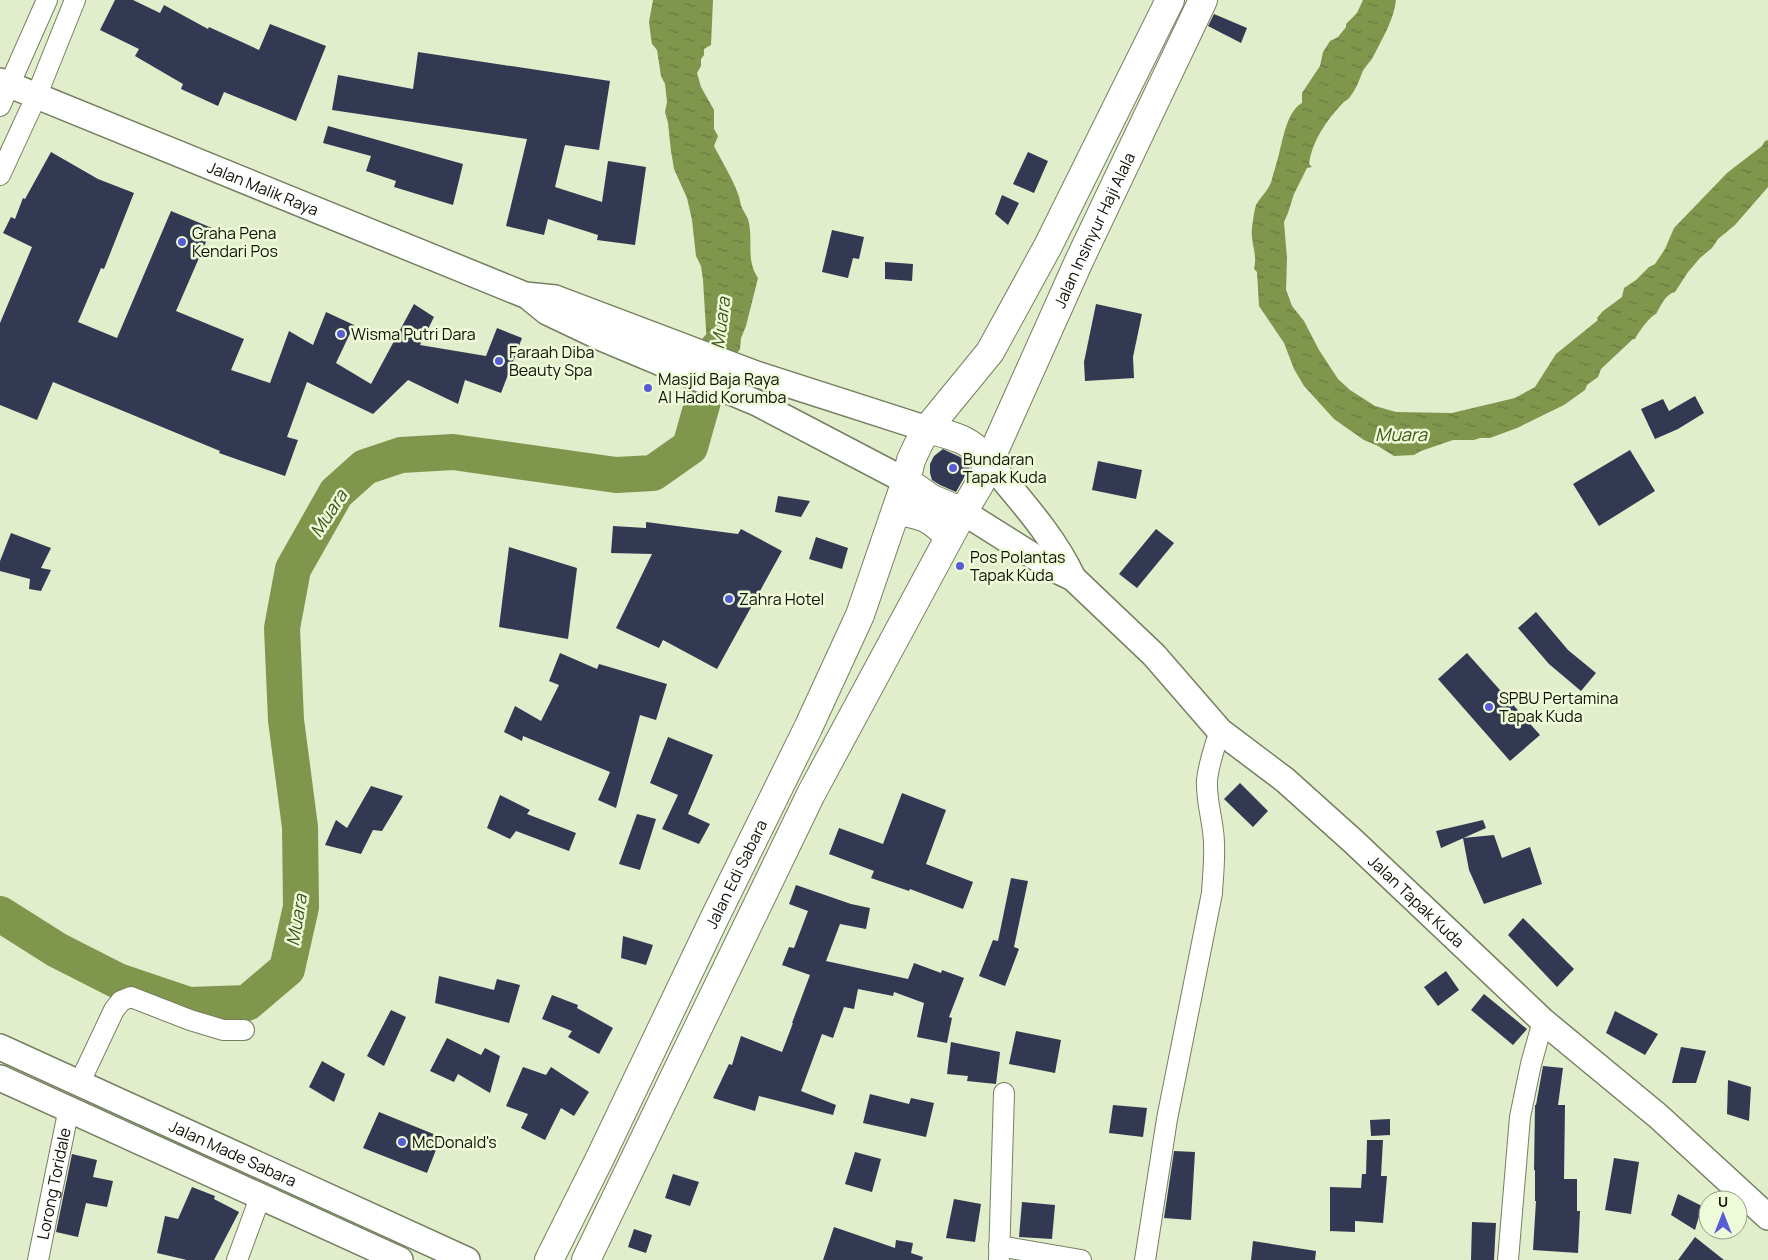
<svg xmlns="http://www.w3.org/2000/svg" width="1768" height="1260" font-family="Manrope,sans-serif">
	<defs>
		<pattern id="water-ripples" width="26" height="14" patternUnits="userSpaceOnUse" patternTransform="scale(1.25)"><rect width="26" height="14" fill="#80964d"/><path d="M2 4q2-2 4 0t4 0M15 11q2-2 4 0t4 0" fill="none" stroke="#67793e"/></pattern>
	</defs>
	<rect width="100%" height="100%" fill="#e1edcb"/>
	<!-- water -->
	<g fill="url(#water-ripples)">
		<path d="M653,0H713L711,45L704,49V55L701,59V66L697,73L701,87L714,110V129L718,136L714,146C721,160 733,179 738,194C740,198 740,204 742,208C744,212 746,215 748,219C754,239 745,259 758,278L746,326L741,338L740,349L735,356L707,346L703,280L701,266L696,256L692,220L687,198L674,169L671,151L668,123L665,112L667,102L665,84L661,76L657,50L652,44L651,38L649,22Z"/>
		<path d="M1363,0H1396C1394,20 1382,39 1373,57C1370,62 1364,68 1362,73C1359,81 1356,89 1350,97C1348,100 1344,101 1342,104C1326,121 1312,141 1309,164L1312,167L1307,168L1294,194L1288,213L1284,222L1287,258L1286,290L1288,295L1292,306L1304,321L1319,350L1338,379L1350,390L1375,406L1396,412L1452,413L1515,398L1535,387L1556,354L1598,320L1597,318L1603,311L1622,297L1624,288L1636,280L1649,267L1655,264L1665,249L1674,228L1727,173L1762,146L1765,141L1768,140V187L1735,225L1718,239L1712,248L1700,258L1688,272L1675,292C1665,294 1661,306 1656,314C1650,316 1638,333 1635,339H1633L1601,369L1598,377L1587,385L1585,390L1564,405L1517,428L1490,438H1480L1474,440H1453L1421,451L1414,455L1394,456L1378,446L1364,440L1334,419L1304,386L1294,369L1284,343L1259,306L1257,272L1254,269C1258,254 1250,242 1252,228C1253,221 1254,211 1256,205C1261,196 1270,189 1272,179C1274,171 1277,162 1279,154C1283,139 1287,111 1302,103V93L1320,66L1323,52L1330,41L1338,37L1346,27V24L1357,13Z"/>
	</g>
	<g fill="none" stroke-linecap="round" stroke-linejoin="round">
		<!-- river -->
		<path stroke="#80964d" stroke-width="36" d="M0,914L57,950L118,981L189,1005L247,1003L287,969L301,907L300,827L286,720L282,628L293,569L336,493L365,467L401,455L453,452L616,475L653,473L690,447L718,348"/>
	</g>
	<!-- building -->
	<g fill="#343953">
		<path d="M115,0H133L160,13L164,5L208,29L209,27L259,50L270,24L326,46L296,121L224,92L218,106L181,89L183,84L135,56L139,49L100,30Z"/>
		<path d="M1214,14L1247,28L1241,43L1208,26Z"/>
		<path d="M418,52L610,81L599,150L565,145L555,187L602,202L608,161L646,167L635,245L597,240L598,235L548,219L544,235L506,226L527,139L332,110L338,75L413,89Z"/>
		<path d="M328,126L463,164L453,205L394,187L396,181L366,171L371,156L323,143Z"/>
		<path d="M51,152L98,179L134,193L104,269L101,268L78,322L117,338L171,211L212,228L176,311L244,339L231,370L270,383L289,331L313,345L326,312L354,325L336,363L371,384L414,304L434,317L420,345L486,356L497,328L522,338L501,393L465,380L458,404L408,380L373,414L307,382L287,437L298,440L285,476L219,453L220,451L53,382L37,420L0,405V323L32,247L3,233L11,217L15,219L23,198L25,199Z"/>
		<path d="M1028,152L1048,161L1034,193L1013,184Z"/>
		<path d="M1002,195L1019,203L1008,225L995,214Z"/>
		<path d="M832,230L864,237L859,259L853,258L848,278L822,272Z"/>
		<path d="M885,262L913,264L912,281L885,279Z"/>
		<path d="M1096,304L1142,314L1133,357L1134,378L1085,381L1084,362Z"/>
		<path d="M1695,396L1704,413L1678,429L1655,439L1641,409L1663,399L1669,411Z"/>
		<path d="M943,449L960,457L971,465L956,492L940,485L932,480L930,473V464L934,456Z"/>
		<path d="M1630,450L1655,491L1599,526L1573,484Z"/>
		<path d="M1098,461L1142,470L1136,499L1092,490Z"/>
		<path d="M778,496L810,501L801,517L775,512Z"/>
		<path d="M646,522L738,534L741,529L782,551L717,669L663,640L659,648L616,628L652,554L611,553L613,526L646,528Z"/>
		<path d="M1156,529L1174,543L1137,588L1119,574Z"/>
		<path d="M11,533L51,548L41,568L51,570L41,591L29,589L30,579L0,571V561Z"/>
		<path d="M816,537L848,548L842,569L809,559Z"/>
		<path d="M509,547L577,568L568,639L499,627Z"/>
		<path d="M1536,612L1568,650L1596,673L1581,691L1549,664L1518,628Z"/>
		<path d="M560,653L597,669L599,664L667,684L656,720L640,715L616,808L598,800L610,772L523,736L522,741L504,732L515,706L541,721L559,685L549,681Z"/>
		<path d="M1467,653L1540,735L1510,761L1438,679Z"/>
		<path d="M668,737L713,755L688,814L710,824L699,844L662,829L678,795L650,783Z"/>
		<path d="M1240,783L1268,811L1253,827L1224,799Z"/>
		<path d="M371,786L403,796L382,831L373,830L361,854L325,845L336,820L347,828Z"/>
		<path d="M902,793L946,810L926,864L973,882L963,909L910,889L909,891L871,878L874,871L829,854L839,828L883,844Z"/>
		<path d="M500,795L530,810L527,814L576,833L569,851L516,831L510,839L487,828Z"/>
		<path d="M637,814L656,819L640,870L619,864Z"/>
		<path d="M1483,820L1486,828L1441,848L1436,831Z"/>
		<path d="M1494,835L1502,858L1530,847L1542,884L1484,904L1469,870L1463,838Z"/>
		<path d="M1011,878L1028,881L1014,947L1019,949L1005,986L979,976L993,940L998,941Z"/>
		<path d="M796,885L851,904L870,908L866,929L840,924L826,961L908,979L914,963L941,973L942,970L964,978L949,1017L952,1018L947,1043L917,1037L924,1003L894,992L893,996L858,989L854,1009L844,1007L833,1038L822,1034L801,1091L836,1105L833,1115L759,1096L755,1111L713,1098L729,1064L732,1065L741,1036L782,1052L793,1023H792L810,975L782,965L789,947L794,948L808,911L789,904Z"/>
		<path d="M1523,918L1574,969L1557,987L1508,935Z"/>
		<path d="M623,936L653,945L646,965L621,958Z"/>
		<path d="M1446,971L1459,990L1438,1006L1424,987Z"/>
		<path d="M439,976L494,990L497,979L520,985L509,1023L435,1003Z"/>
		<path d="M1484,994L1527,1029L1513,1045L1471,1010Z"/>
		<path d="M552,995L578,1005L577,1008L613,1028L599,1054L568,1037L572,1031L542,1019Z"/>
		<path d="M391,1010L406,1017L384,1066L367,1056Z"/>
		<path d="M1615,1011L1658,1034L1645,1055L1606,1033Z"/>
		<path d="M1016,1031L1061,1040L1055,1073L1009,1064Z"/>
		<path d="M447,1038L481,1055L485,1048L500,1056L490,1093L458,1074L454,1082L430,1071Z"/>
		<path d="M951,1042L1000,1052L996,1084L967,1081L968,1076L947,1074Z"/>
		<path d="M1681,1047L1706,1051L1696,1083H1672Z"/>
		<path d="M322,1061L345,1074L334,1102L309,1087Z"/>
		<path d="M1543,1066L1563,1068L1558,1105H1565L1564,1179H1577V1211H1580L1578,1253L1533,1250L1536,1201H1535V1170H1534L1535,1105H1536Z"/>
		<path d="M523,1067L546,1075L551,1067L589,1092L574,1116L561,1108L545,1140L521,1128L528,1114L506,1106Z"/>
		<path d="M1728,1080L1751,1087L1749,1121L1727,1114Z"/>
		<path d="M870,1094L909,1104L911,1098L934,1103L926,1137L863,1123Z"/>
		<path d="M1113,1105L1147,1108L1143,1137L1109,1133Z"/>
		<path d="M379,1112L441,1137L427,1173L363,1148Z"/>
		<path d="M1390,1119V1135L1371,1136L1370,1120Z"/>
		<path d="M1367,1140H1383L1381,1176H1387L1383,1223L1355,1221V1232L1330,1231V1187L1361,1188L1362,1174H1366Z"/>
		<path d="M1174,1151L1195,1152L1191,1220L1164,1218Z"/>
		<path d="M855,1152L881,1159L872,1192L845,1184Z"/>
		<path d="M72,1154L97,1160L93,1177L113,1181L107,1207L86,1203L78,1237L56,1232Z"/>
		<path d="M1614,1158L1639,1162L1631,1214L1605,1210Z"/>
		<path d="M673,1174L699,1182L690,1206L665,1198Z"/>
		<path d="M192,1187L215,1196L214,1199L239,1212L214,1260H187L157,1253L165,1216L178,1219Z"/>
		<path d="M1678,1194L1702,1206L1695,1230L1671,1215Z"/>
		<path d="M954,1199L981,1204L975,1242L946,1238Z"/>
		<path d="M1022,1202L1055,1205L1052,1239L1019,1237Z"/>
		<path d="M1472,1222L1496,1223L1494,1260H1471Z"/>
		<path d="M834,1227L895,1248L896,1240L913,1243L911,1253L923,1257L922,1260H823Z"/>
		<path d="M634,1229L652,1235L646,1253L628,1247Z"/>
		<path d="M1695,1237L1724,1260H1678Z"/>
		<path d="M1253,1241L1316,1251L1315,1260H1251Z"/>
	</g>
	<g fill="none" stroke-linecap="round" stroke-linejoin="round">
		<defs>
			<g id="minor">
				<path d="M0,106L47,0"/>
				<path d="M0,175L36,97L75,0"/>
				<path d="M79,1084L114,1010L121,1001L131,997L190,1020L223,1030H244"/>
				<path d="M999,1246L1081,1260"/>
				<path id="s1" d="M38,1260L69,1108"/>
				<path d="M237,1260L261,1195"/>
				<path d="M999,1260L1004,1093"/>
				<path d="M1145,1260L1167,1119L1212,893C1213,873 1216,852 1213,831C1211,814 1206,797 1207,780C1209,763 1214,748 1220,731"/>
				<path d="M1508,1260L1520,1117L1531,1064L1543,1021"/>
			</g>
			<g id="tertiary">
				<path id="s2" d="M0,81L525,295L555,298L756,374L927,429"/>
				<path d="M531,299L547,312L604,339L757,403L906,481"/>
				<path d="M989,462C1019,499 1053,535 1073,578"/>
				<path id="s3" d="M963,512L1054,569L1073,578L1154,655L1220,731L1285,780L1354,842L1543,1021L1658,1116L1768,1217"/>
				<path id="s4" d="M0,1047L467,1260"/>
				<path d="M0,1078L400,1260"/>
			</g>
			<g id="secondary">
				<path d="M927,429C955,436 970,439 989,462"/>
				<path d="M906,481L932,499L963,512"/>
				<path d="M896,511C922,514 931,518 949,537"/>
				<path id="s5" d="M549,1260L600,1158L715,917L808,728L860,615L906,481L911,460L918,445L927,429L990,352L1048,246L1170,0"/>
				<path id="s6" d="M586,1260L811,794L963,512L982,480L989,462L1079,261L1203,0"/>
			</g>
		</defs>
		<!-- minor casing -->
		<use href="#minor" stroke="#758061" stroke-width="22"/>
		<!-- tertiary casing -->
		<use href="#tertiary" stroke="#758061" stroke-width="28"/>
		<!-- secondary casing -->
		<use href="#secondary" stroke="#758061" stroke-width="30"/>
		<!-- minor -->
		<use href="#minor" stroke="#fff" stroke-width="20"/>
		<!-- tertiary -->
		<use href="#tertiary" stroke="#fff" stroke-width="25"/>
		<!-- secondary -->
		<use href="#secondary" stroke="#fff" stroke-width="28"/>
	</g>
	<!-- markers -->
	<g fill="#565cd3" stroke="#effad8" stroke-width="2">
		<circle cx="182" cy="242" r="5"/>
		<circle cx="341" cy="334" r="5"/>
		<circle cx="499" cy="361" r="5"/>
		<circle cx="648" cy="388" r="5"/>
		<circle cx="953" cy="468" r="5"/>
		<circle cx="960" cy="566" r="5"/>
		<circle cx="729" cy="599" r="5"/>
		<circle cx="1489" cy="707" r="5"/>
		<circle cx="402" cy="1142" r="5"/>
	</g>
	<g text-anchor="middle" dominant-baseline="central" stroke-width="5" stroke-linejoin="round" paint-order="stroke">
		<!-- street labels -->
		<g font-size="16" fill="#0f1207" stroke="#effad8">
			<text stroke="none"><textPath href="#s2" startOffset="284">Jalan Malik Raya</textPath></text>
			<text stroke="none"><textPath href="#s6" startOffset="1149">Jalan Insinyur Haji Alala</textPath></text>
			<text stroke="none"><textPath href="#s5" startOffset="429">Jalan Edi Sabara</textPath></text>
			<text stroke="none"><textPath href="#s3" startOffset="601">Jalan Tapak Kuda</textPath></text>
			<text stroke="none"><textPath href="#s4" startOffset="256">Jalan Made Sabara</textPath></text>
			<text stroke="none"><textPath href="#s1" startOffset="78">Lorong Toridale</textPath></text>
		</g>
		<!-- poi labels -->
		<g font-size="16" fill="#0f1207" stroke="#effad8" text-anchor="start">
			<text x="192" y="233">Graha Pena<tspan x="192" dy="18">Kendari Pos</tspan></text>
			<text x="351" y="334">Wisma Putri Dara</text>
			<text x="509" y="352">Faraah Diba<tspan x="509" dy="18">Beauty Spa</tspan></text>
			<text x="658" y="379">Masjid Baja Raya<tspan x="658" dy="18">Al Hadid Korumba</tspan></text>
			<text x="963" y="459">Bundaran<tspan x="963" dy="18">Tapak Kuda</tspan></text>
			<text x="970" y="557">Pos Polantas<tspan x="970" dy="18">Tapak Kuda</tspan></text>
			<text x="739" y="599">Zahra Hotel</text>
			<text x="1499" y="698">SPBU Pertamina<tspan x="1499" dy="18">Tapak Kuda</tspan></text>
			<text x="412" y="1142">McDonald's</text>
		</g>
		<!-- water labels -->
		<g font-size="18" font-style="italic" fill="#45541f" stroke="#effad8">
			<text transform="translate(720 323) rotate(-83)">Muara</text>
			<text x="1401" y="434">Muara</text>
			<text transform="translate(328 513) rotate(-57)">Muara</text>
			<text transform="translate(296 920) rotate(-81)">Muara</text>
		</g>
	</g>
	<!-- north arrow -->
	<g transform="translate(1723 1215)"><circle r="24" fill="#effad8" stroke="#959d84"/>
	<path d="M0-4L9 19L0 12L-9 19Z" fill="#565cd3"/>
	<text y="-8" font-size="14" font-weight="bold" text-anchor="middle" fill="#0f1207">U</text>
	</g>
</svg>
